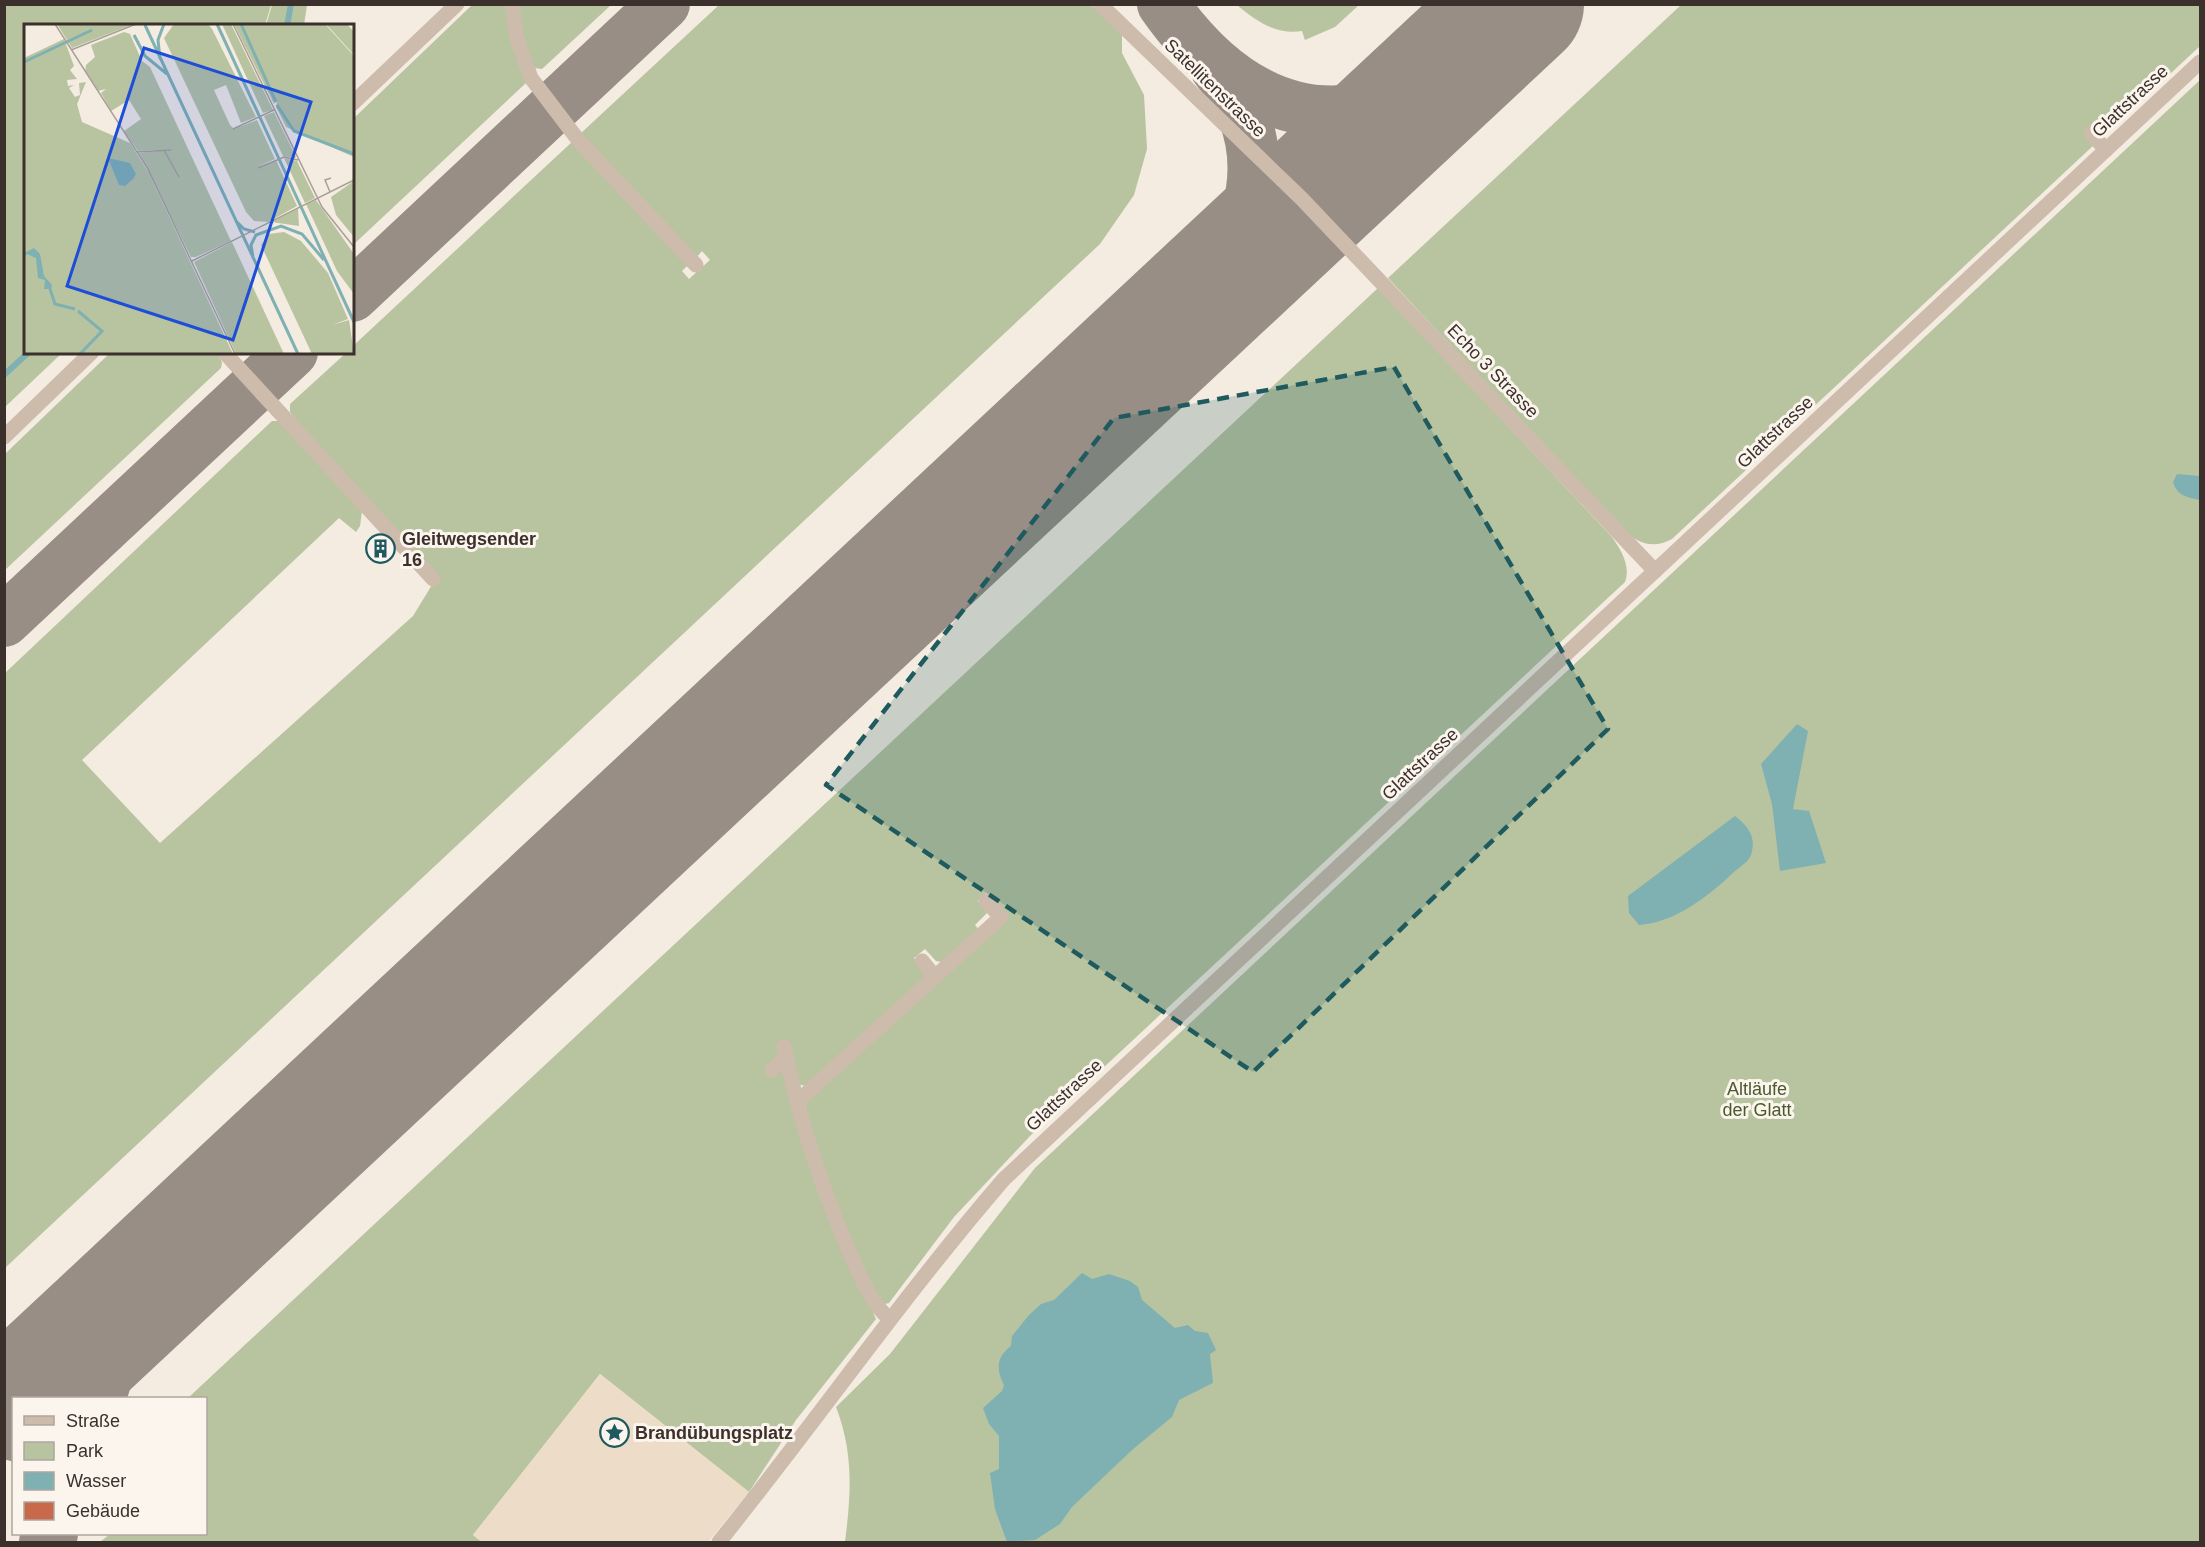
<svg xmlns="http://www.w3.org/2000/svg" width="2205" height="1547" font-family="Arial,sans-serif">
	<rect width="100%" height="100%" fill="#f4ebe1"/>
	<!-- green -->
	<g fill="#b8c4a0">
		<path d="M5,4L271,5L265,25L26,26V352L62,353L5,407Z"/>
		<path d="M272,5H307L304,25H266Z"/>
		<path d="M472,5H505L510,37L526,83L353,245V119Z"/>
		<path d="M519,5H611L542,69L534,68L521,28Z"/>
		<path d="M719,5H1091L1122,34V53L1144,95L1147,149L1134,195L1100,244L5,1268V673L272,421H279L362,511L360,526L356,532L339,518L82,760L160,843L413,616L438,575L296,420L290,412V404L346,353L352,352L353,346L573,141L688,265L682,271L689,279L710,260L702,251L696,258L580,134Z"/>
		<path d="M1237,5H1359L1335,27L1305,40L1302,31C1276,35 1256,21 1237,5Z"/>
		<path d="M1681,5H2200V46L1672,539C1654,549 1639,544 1624,531L1388,278Z"/>
		<path d="M2200,80V1542H845C851,1494 854,1454 836,1407L890,1354L1035,1168Z"/>
		<path d="M1378,288L1612,537C1621,550 1631,566 1625,582L1030,1136L954,1217L889,1303L885,1304L878,1299L838,1213L805,1109L806,1102L1008,917L986,893L978,901L987,913L975,925L980,931L942,962L936,961L925,949L914,958L926,978L806,1086L797,1084L784,1065L830,1216L876,1319L796,1420L749,1492L600,1374L473,1535L482,1542H100L110,1534H206V1398H188Z"/>
		<path d="M110,353H217L222,362L221,368L5,570V454Z"/>
	</g>
	<!-- plaza -->
	<path fill="#ecdcc8" d="M600,1374L749,1492L708,1542H482L473,1535Z"/>
	<!-- water -->
	<g fill="#7fb0b2">
		<path d="M2177,474L2200,476V500C2187,497 2177,496 2173,482Z"/>
		<path d="M1797,724L1808,731L1793,809L1809,811L1826,863L1780,871L1772,804L1761,764Z"/>
		<path d="M1735,816C1748,826 1757,837 1751,855C1749,861 1740,867 1735,871C1710,895 1675,923 1639,925L1629,913L1628,896Z"/>
		<path d="M1082,1273L1092,1279L1109,1274L1130,1281L1138,1287L1142,1300L1175,1328L1188,1325L1195,1331L1208,1333L1216,1350L1210,1354L1213,1383L1179,1400L1172,1417L1132,1450L1072,1507L1060,1524L1035,1540L1007,1542L995,1509L990,1473L999,1469V1436L989,1424L983,1408L1002,1391L1004,1385C996,1370 996,1357 1011,1346L1012,1336L1029,1315L1041,1304L1054,1300Z"/>
	</g>
	<g fill="none" stroke-linecap="round" stroke-linejoin="round">
		<!-- stream -->
		<g stroke="#7fb0b2" stroke-width="6">
			<path d="M287,26L291,4"/>
			<path d="M4,375L29,352"/>
		</g>
		<!-- taxiway -->
		<g stroke="#988e86" stroke-width="52">
			<path d="M1163,4C1239,112 1340,150 1453,65"/>
			<path d="M352,296L664,4"/>
			<path d="M1198,304C1255,231 1279,146 1216,68"/>
			<path d="M4,621L292,352"/>
			<path d="M24,1398L43,1382"/>
			<path d="M100,1398L126,1316L152,1280"/>
			<path d="M45,1542L52,1534"/>
		</g>
		<!-- runway -->
		<path stroke="#988e86" stroke-width="130" d="M26,1398L1519,4"/>
	</g>
	<!-- building -->
	<path fill="#c8694b" d="M383,539L391,549L379,558L371,549Z"/>
	<g fill="none" stroke-linecap="round" stroke-linejoin="round">
		<!-- minor -->
		<g stroke="#cdbbac" stroke-width="15">
			<path d="M512,4L517,39L531,78L579,141L696,265"/>
			<path d="M1100,4L1302,199L1655,571"/>
			<path d="M352,104L457,4"/>
			<path d="M2091,133L2106,150"/>
			<path d="M224,352L433,579"/>
			<path d="M4,437L92,352"/>
			<path d="M922,961L935,977"/>
			<path d="M784,1046C798,1116 820,1183 848,1249C859,1273 869,1302 890,1319"/>
			<path d="M772,1070L786,1057"/>
			<path d="M797,1102L1001,917L986,901"/>
			<path d="M719,1542C815,1423 903,1296 1004,1179L2200,62"/>
		</g>
	</g>
	<!-- marked area -->
	<path fill="#1f5a5e" fill-opacity="0.2" stroke="#1f5a5e" stroke-width="4.5" stroke-dasharray="12 8" stroke-linejoin="round" d="M1394,367L1608,729L1253,1072L826,785L1114,418Z"/>
	<!-- icons -->
	<defs>
		<symbol id="building-ring" viewBox="-11 -11 22 22"><circle r="9.5" fill="#fbf5ee" stroke="#1f5a5e" stroke-width="1.5"/><path d="M-4-6H4V6H1V3H-1V6H-4ZM-2.5-4.3h1.7v1.8h-1.7ZM.8-4.3h1.7v1.8H.8ZM-2.5-1h1.7V.8h-1.7ZM.8-1h1.7V.8H.8Z" fill="#1f5a5e"/></symbol>
		<symbol id="sight-ring" viewBox="-11 -11 22 22"><circle r="9.5" fill="#fbf5ee" stroke="#1f5a5e" stroke-width="1.5"/><path d="M0-6L1.8-2.2L6-1.7L2.9 1.2L3.7 5.4L0 3.3L-3.7 5.4L-2.9 1.2L-6-1.7L-1.8-2.2Z" fill="#1f5a5e"/></symbol>
	</defs>
	<g fill-rule="evenodd">
		<use href="#building-ring" x="364" y="532" width="33" height="33"/>
		<use href="#sight-ring" x="598" y="1416" width="33" height="33"/>
	</g>
	<g text-anchor="middle" dominant-baseline="central" stroke-width="6" stroke-linejoin="round" paint-order="stroke">
		<!-- street labels -->
		<g font-size="18" fill="#3b302b" stroke="#fbf5ee">
			<text transform="translate(1215 88) rotate(44)">Satellitenstrasse</text>
			<text transform="translate(2130 101) rotate(-43)">Glattstrasse</text>
			<text transform="translate(1493 371) rotate(46)">Echo 3 Strasse</text>
			<text transform="translate(1775 432) rotate(-43)">Glattstrasse</text>
			<text transform="translate(1420 764) rotate(-43)">Glattstrasse</text>
			<text transform="translate(1064 1095) rotate(-43)">Glattstrasse</text>
		</g>
		<!-- poi labels -->
		<g font-size="18" font-weight="bold" fill="#3b302b" stroke="#fbf5ee" text-anchor="start">
			<text x="402" y="539">Gleitwegsender<tspan x="402" dy="21">16</tspan></text>
			<text x="635" y="1433">Brandübungsplatz</text>
		</g>
		<!-- park labels -->
		<g font-size="18" fill="#4a5a2e" stroke="#fbf5ee">
			<text x="1757" y="1089">Altläufe<tspan x="1757" dy="21">der Glatt</tspan></text>
		</g>
	</g>
	<!-- overview -->
	<g transform="translate(24 24)">
		<rect width="330" height="330" fill="#f4ebe1"/>
		<path d="M33,0H106L107,1L48,24ZM150,0H184L188,5L232,93L217,99L202,61L190,66L206,101L210,105L233,96L251,135L233,143L252,136L273,182L244,198L230,197L222,188L140,14ZM198,0H207L249,86L239,89ZM210,0H301L330,32V133L262,103L252,83L253,76L250,80ZM302,0H323L330,8V31ZM100,8L106,10L118,37L126,43L207,217L172,233H167L115,129L143,126L114,127L100,107L117,95L105,76L87,87L77,69L82,65L74,67L61,48L62,41L71,33L67,21ZM40,15L50,42L46,46L53,55L43,56L44,62L50,61L45,64L51,73L56,71L55,59L62,58L53,80L58,98L106,119L125,149L209,330H0V34ZM250,88L272,133L271,134L259,132L240,92ZM260,134L273,137L291,174L281,179ZM330,157V213L312,191L307,173ZM292,176L330,230V270L313,247L282,180ZM274,184L275,202L247,198ZM260,208L277,217L304,249L324,295L308,301L325,296L330,330H288L237,221L245,210ZM208,218L260,330H212L170,238Z" fill="#b8c4a0"/>
		<path d="M84,134L106,139L112,150L109,155L101,162L95,161ZM10,224L16,230L20,252L28,261L27,265H20L21,256L14,254L12,234L3,230L0,233V229Z" fill="#7fb0b2"/>
		<path fill="none" stroke="#7fb0b2" stroke-width="3" d="M193,0L330,298M217,0L252,78M121,1L274,330M110,11L121,32L143,50M136,35L134,16L140,0M0,38L68,6M253,81L270,107L330,130M212,197L220,205L231,208M229,233L227,221L232,211L257,202L278,210L300,236M26,265L31,280L51,285M54,287L78,307L56,330"/>
		<path fill="none" stroke="#aaa098" stroke-width="1.5" d="M31,0L124,145L211,330M209,0L298,183L330,223M47,26L112,0M209,105L250,86M140,126L155,153M113,128L147,126M234,144L260,133L274,136M306,168L301,156L307,154M168,237L330,156"/>
		<path fill="#1d4ed8" fill-opacity="0.15" stroke="#1d4ed8" stroke-width="3" d="M120,24L287,78L209,316L43,262Z"/>
		<rect width="330" height="330" fill="none" stroke="#3b302b" stroke-width="3"/>
	</g>
	<!-- border -->
	<rect width="2205" height="1547" fill="none" stroke="#3b302b" stroke-width="12"/>
	<!-- legend -->
	<rect x="12" y="1397" width="195" height="138" fill="#fbf5ee" stroke="#aea6a0" stroke-width="1.5"/>
	<rect x="24" y="1416" width="30" height="9" fill="#cdbbac" stroke="#aea6a0" stroke-width="1.5"/>
	<text x="66" y="1427" font-size="18" fill="#3b302b">Straße</text>
	<rect x="24" y="1442" width="30" height="18" fill="#b8c4a0" stroke="#aea6a0" stroke-width="1.5"/>
	<text x="66" y="1457" font-size="18" fill="#3b302b">Park</text>
	<rect x="24" y="1472" width="30" height="18" fill="#7fb0b2" stroke="#aea6a0" stroke-width="1.5"/>
	<text x="66" y="1487" font-size="18" fill="#3b302b">Wasser</text>
	<rect x="24" y="1502" width="30" height="18" fill="#c8694b" stroke="#aea6a0" stroke-width="1.5"/>
	<text x="66" y="1517" font-size="18" fill="#3b302b">Gebäude</text>
</svg>
